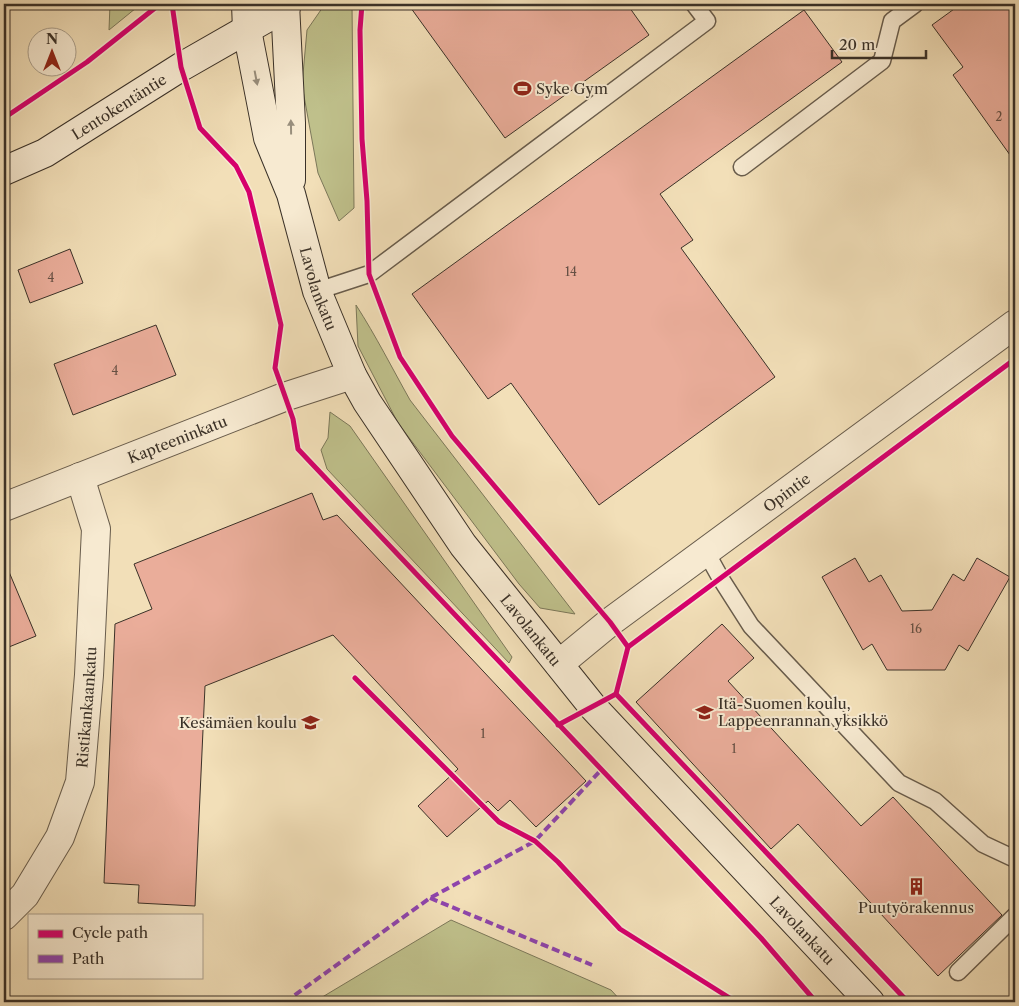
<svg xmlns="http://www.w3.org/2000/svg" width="1019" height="1006" font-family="'Libre Caslon Text',serif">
	<rect width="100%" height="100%" fill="#f2dfb8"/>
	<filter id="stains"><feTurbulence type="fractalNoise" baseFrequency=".004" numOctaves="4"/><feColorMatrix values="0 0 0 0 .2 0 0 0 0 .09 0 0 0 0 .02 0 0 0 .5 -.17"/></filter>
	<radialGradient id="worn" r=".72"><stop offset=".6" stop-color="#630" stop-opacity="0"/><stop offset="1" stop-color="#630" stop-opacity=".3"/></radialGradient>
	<!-- green -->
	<g fill="#bfc08b" stroke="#7c785a">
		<path d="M110,4H141L109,30Z"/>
		<path d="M325,4H352L354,208L339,221L318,173L302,85L307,30Z"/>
		<path d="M356,305C376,336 392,368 410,400L575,614L540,608L519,584L398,423L358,346Z"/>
		<path d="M330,412L350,426L512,657L509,663L327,469L321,450L328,438Z"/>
		<path d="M451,920L611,990L622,1002H314Z"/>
	</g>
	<!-- building -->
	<g fill="#eaad9a" stroke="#3a3128">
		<path d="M408,4H627L649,35L505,138Z"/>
		<path d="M961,4H1015V162L953,75L963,67L932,25Z"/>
		<path d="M804,10L842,62L660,194L693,240L681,248L775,377L599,505L511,383L488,399L412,294Z"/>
		<path d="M70,249L83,283L30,303L18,270Z"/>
		<path d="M156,325L176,375L73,415L54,364Z"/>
		<path d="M312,493L323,520L337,515L586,781L536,827L510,800L498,811L488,801L447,837L418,806L458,769L333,635L205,686L195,906L138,903L139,885L104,883L115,624L152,609L134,564Z"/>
		<path d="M855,558L869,582L881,575L902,611L932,610L953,574L964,581L977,558L1010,577L968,651L959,645L945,670H887L872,644L863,650L822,577Z"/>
		<path d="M4,560L36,636L4,649Z"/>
		<path d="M722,624L754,658L728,681L861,826L893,797L1002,915L938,976L798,824L771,849L636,702Z"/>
	</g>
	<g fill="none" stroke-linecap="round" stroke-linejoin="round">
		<defs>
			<g id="lane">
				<path d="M742,167L882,61L892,21L915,4"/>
				<path d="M317,291L369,274L707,21L694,4"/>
				<path d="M706,552L721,579L751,626L899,783L935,801L983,844L1015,859"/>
				<path d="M958,972L1015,916"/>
			</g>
			<g id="street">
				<path id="s1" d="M4,507L284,397L352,375"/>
				<path id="s2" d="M559,664L610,622L1015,324"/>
				<path id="s3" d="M4,916L25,895L60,837L80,782L89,675L96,529L80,477"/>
			</g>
			<g id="secondary">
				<path id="s4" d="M246,4L247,30L268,138L291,194L317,291L352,375L367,402L463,545L593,707L870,1002"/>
				<path d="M285,4L291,123V180"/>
				<path id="s5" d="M4,171L45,153L181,67L286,7"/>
			</g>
		</defs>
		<!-- lane casing -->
		<use href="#lane" stroke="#685c4c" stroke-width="19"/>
		<!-- street casing -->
		<use href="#street" stroke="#685c4c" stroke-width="30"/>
		<!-- secondary casing -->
		<use href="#secondary" stroke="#3a3128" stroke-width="30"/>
		<!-- lane -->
		<use href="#lane" stroke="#f7ead1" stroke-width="16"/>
		<!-- street -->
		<use href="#street" stroke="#f7ead1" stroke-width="28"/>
		<!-- secondary -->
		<use href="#secondary" stroke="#f7ead1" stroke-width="28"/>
		<!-- quiet -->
		<g stroke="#8e44ad" stroke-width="4" stroke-dasharray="8 4" stroke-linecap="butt">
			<path d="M430,898L592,965"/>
			<path d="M285,1002L430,898L535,841L601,770"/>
		</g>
		<defs>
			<g id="cycleway">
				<path d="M172,4L181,67L200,128L236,166L249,192L281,325L275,368L293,419L298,449L761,938L816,1002"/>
				<path d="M362,4L360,30L362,139L367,201L369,274L400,357L452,436L610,622L628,647L616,694L908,1002"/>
				<path d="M4,118L87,62L160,4"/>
				<path d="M628,647L1015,359"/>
				<path d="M355,678L499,822L535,841L558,862L620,929L736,1002"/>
				<path d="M558,725L616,694"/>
			</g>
		</defs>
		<!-- cycleway casing -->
		<use href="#cycleway" stroke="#f7ead1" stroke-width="8"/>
		<!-- cycleway -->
		<use href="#cycleway" stroke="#d6006c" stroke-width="5"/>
	</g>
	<!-- one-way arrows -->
	<defs><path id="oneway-solid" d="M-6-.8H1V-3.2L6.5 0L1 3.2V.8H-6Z" transform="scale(1.25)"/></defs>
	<g fill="#988e7c">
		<use href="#oneway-solid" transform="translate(256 78) rotate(79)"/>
		<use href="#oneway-solid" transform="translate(291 127) rotate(-91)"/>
	</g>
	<!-- icons -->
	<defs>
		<symbol id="stadium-bare" viewBox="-9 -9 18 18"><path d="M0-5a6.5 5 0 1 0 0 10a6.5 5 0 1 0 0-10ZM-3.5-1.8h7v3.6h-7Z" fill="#8f2418" stroke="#f7ead1" stroke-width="2.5" paint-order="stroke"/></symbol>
		<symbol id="school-bare" viewBox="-9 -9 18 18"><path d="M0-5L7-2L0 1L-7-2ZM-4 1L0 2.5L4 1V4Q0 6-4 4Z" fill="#8f2418" stroke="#f7ead1" stroke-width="2.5" paint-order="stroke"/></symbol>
		<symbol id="building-bare" viewBox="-9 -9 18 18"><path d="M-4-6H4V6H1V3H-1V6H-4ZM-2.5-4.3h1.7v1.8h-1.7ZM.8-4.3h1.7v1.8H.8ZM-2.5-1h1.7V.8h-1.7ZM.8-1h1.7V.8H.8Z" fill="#8f2418" stroke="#f7ead1" stroke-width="2.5" paint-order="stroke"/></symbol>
	</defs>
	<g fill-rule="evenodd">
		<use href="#stadium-bare" x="510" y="76" width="25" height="25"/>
		<use href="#school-bare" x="692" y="700" width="25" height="25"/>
		<use href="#school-bare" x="298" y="710" width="25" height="25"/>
		<use href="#building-bare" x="904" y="874" width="25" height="25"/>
	</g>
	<g text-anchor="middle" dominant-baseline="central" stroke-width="4" stroke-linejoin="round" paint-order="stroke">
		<!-- number labels -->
		<g font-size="12" fill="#665044">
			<text x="999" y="116">2</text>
			<text x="571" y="271">14</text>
			<text x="51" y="277">4</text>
			<text x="115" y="370">4</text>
			<text x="916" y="628">16</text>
			<text x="483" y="733">1</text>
			<text x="734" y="748">1</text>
		</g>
		<!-- poi labels -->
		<g font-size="15" fill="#3a3128" stroke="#f7ead1" text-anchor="start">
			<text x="536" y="88">Syke Gym</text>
			<text x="718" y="703">Itä-Suomen koulu,<tspan x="718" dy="17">Lappeenrannan yksikkö</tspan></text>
			<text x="297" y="722" text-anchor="end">Kesämäen koulu</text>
			<text x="916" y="907" text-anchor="middle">Puutyörakennus</text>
		</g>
		<!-- street labels -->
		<g font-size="15" fill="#3a3128" stroke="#f7ead1">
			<text stroke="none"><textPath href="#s5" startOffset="132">Lentokentäntie</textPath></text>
			<text stroke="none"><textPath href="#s4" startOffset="295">Lavolankatu</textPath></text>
			<text stroke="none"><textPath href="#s1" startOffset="186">Kapteeninkatu</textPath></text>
			<text stroke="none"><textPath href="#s2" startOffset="285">Opintie</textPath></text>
			<text stroke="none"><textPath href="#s4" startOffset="700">Lavolankatu</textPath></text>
			<text stroke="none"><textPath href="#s3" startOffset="231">Ristikankaankatu</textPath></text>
			<text stroke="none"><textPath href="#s4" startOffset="1105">Lavolankatu</textPath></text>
		</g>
	</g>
	<!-- margin -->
	<rect width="1019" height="1006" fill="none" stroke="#f2dfb8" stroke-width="20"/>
	<rect x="5" y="5" width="1009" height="996" fill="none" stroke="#3a3128" stroke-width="2.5"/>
	<rect x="10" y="10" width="999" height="986" fill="none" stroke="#3a3128"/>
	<!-- legend -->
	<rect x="28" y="914" width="175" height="65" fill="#f7ead1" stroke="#aba08d"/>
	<rect x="38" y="930" width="25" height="8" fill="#d6006c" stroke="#aba08d"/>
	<text x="72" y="938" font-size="15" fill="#3a3128">Cycle path</text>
	<rect x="38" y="955" width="25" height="8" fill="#8e44ad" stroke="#aba08d"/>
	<text x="72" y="964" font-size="15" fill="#3a3128">Path</text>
	<!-- north arrow -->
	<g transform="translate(52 52)"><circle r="24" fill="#f7ead1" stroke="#aba08d"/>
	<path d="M0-4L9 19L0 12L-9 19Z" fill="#8f2418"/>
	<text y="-8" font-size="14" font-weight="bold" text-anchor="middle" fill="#3a3128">N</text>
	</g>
	<!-- scale -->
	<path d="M832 50v8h94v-8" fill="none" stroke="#3a3128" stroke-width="2.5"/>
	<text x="839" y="50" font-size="15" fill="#3a3128" stroke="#f7ead1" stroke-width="4" paint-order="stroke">20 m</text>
	<rect width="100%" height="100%" filter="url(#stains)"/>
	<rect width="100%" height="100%" fill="url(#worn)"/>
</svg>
